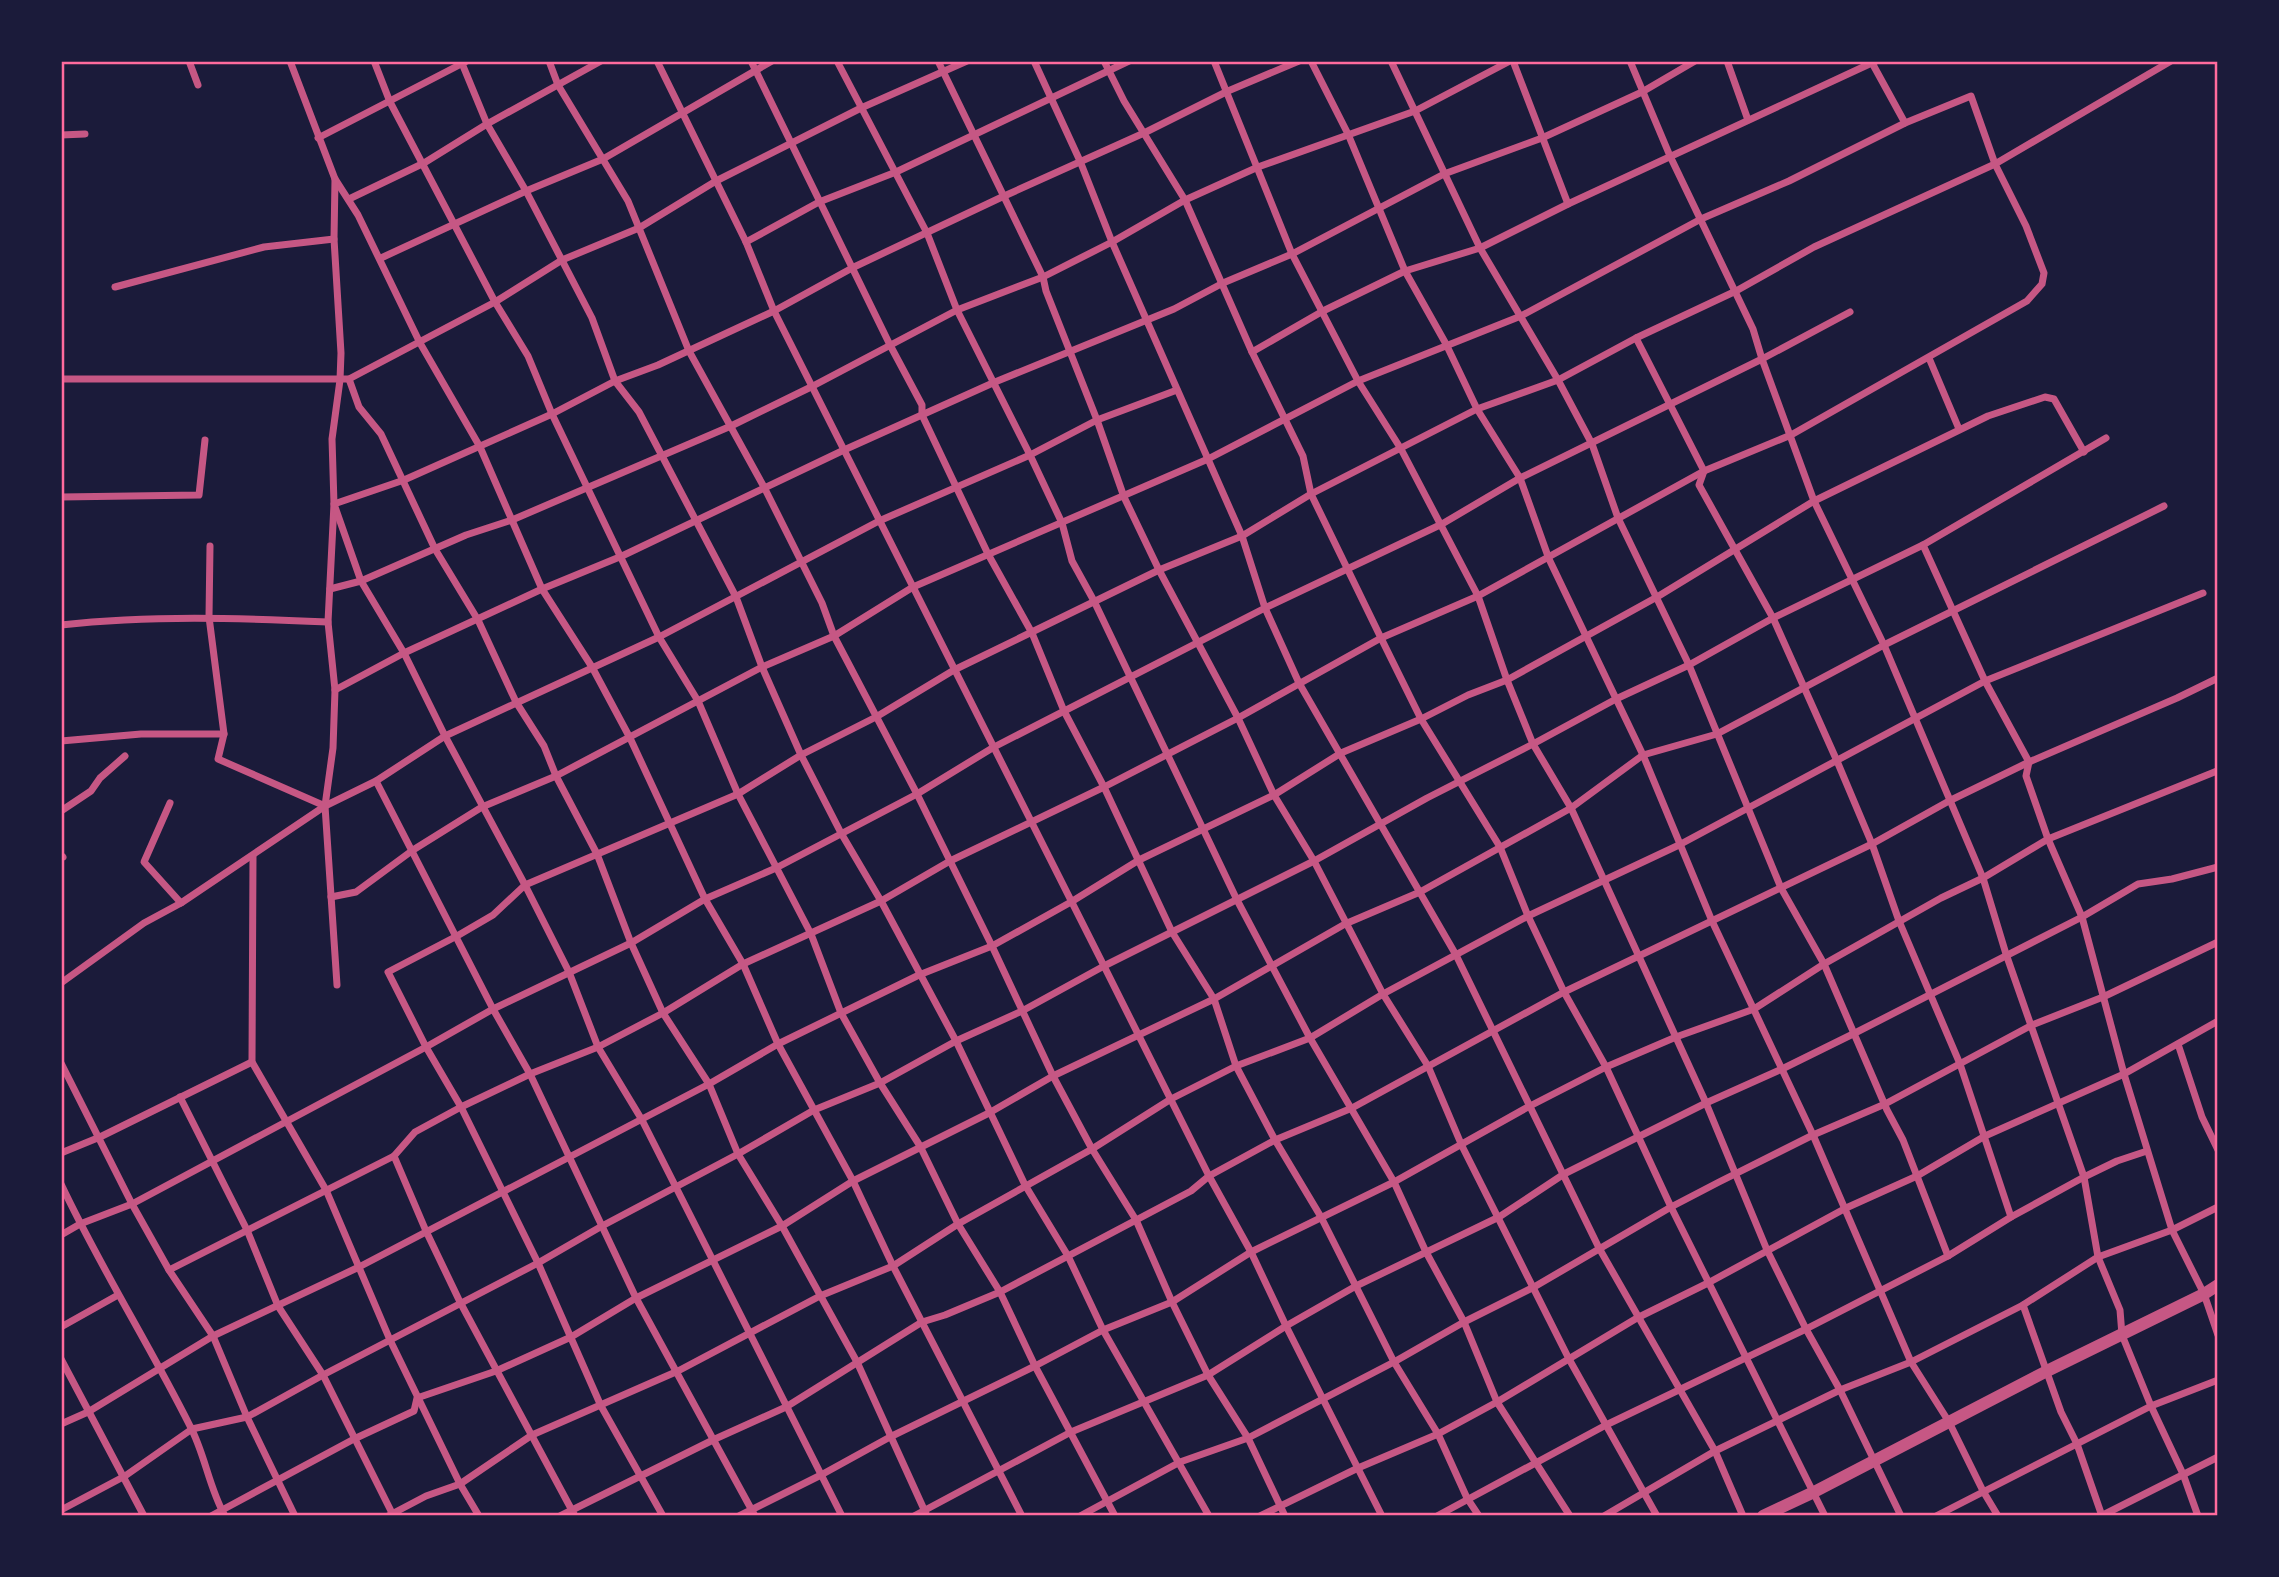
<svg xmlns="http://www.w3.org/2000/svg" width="2279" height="1577" font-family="'Noto Sans',sans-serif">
	<rect width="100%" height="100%" fill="#1b1b3a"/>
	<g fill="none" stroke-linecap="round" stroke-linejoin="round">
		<!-- minor -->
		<g stroke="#c65784" stroke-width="7">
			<path d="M189,61L198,85"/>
			<path d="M290,61L335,179L358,215L420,343L480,447L542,589L592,667L630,738L705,899L743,964L778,1044L853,1181L893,1266L1022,1516"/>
			<path d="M374,61L390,102L495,302L528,356L552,414L659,637L698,701L738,794L811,934L841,1013L880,1083L920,1146L958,1224L1000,1292L1035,1366L1115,1516"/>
			<path d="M461,61L487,124L526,191L592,318L615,381L639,412L736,597L762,667L801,755L841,833L881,901L956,1041L1025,1185L1068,1256L1103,1330L1209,1516"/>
			<path d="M549,61L558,85L628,201L689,351L764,487L822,603L834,636L917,794L992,946L1053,1076L1092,1149L1136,1220L1172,1302L1208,1375L1248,1438L1285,1516"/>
			<path d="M657,61L746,242L774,311L1104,966L1209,1176L1251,1252L1286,1326L1382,1516"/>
			<path d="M751,61L890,345L922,405V415L988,554L1032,633L1064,711L1104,787L1172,932L1214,999L1236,1066L1275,1140L1321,1217L1394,1362L1438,1434L1467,1498L1479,1516"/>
			<path d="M837,61L927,233L957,310L1030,455L1062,523L1072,561L1094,601L1237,900L1310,1038L1394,1182L1426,1252L1464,1322L1497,1402L1570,1516"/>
			<path d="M938,61L1043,277L1046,291L1097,420L1124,497L1159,570L1238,718L1274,795L1314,861L1383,994L1428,1066L1462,1146L1569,1359L1657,1516"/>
			<path d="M1034,61L1080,161L1112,242L1242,536L1265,608L1299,683L1456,955L1599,1248L1715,1451L1743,1516"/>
			<path d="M1104,61L1124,101L1185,200L1252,352L1303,456L1311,494L1381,638L1421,719L1500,847L1528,916L1564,992L1606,1067L1671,1207L1825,1516"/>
			<path d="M1214,61L1292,254L1358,381L1401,449L1478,596L1507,680L1533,744L1571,808L1706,1103L1767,1250L1806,1329L1840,1390L1901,1516"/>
			<path d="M1311,61L1348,134L1405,271L1446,344L1477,409L1520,478L1549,559L1643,755L1712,921L1813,1135L1911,1362L1949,1422L1983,1491L1998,1516"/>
			<path d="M1391,61L1480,248L1558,380L1592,444L1618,518L1689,665L1781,888L1824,964L1887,1110L1903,1140L1948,1256"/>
			<path d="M1513,61L1568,204"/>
			<path d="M1630,61L1670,156L1753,329L1762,359L1814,501L1884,645L1983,878L2006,954L2084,1177L2098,1257L2120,1310L2122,1335L2151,1406L2183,1474L2198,1516"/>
			<path d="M1727,61L1748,120"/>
			<path d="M1871,61L1905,123"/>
			<path d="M61,135L85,134"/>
			<path d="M318,138L467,61"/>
			<path d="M335,179L334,239L341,353L340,380L332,439L334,504L328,622L335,690L333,748L325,806L337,985"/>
			<path d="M349,199L424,163L487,124L601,61"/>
			<path d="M746,242L819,202L896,172L1129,61"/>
			<path d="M381,258L526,191L603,159L772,61"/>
			<path d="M115,287L264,247L334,239"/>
			<path d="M1636,338L1704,471L1699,485L1773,618L1837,761L1872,844L1899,921L1960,1064L2011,1217"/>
			<path d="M1252,352L1323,311L1405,271L1480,248L1568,204L1876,61"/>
			<path d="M1929,358L1959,429"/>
			<path d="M61,379H349L495,302L562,260L639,228L716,181L861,108L967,61"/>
			<path d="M349,379L359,407L381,434L435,549L478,620L516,702L544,746L556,776L597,854L631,943L663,1013L709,1084L738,1154L782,1226L857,1362L927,1516"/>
			<path d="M61,497L199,495L205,440"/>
			<path d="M1923,545L1985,681L2029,762L2026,776L2048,839L2082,917L2124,1074L2172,1230L2204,1294L2218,1335"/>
			<path d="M210,546L209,617L224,734L218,759L325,806"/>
			<path d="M330,589L361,581L466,535L512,520L731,426L811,387L957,310L1043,277L1112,242L1185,200L1258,167L1415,111L1510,61"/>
			<path d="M61,625C150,615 239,618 328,622"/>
			<path d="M335,690L404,653L542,589L622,556L844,450L995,382L1174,309L1223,283L1292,254L1444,174L1542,138L1642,92L1695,61"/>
			<path d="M61,741L141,734H224"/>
			<path d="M376,781L493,1009L530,1074L636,1298L755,1516"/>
			<path d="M170,803L144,862L181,903"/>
			<path d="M61,811L91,791L100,778L125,756"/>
			<path d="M253,856L252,1062L326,1190L390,1340L460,1484L479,1516"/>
			<path d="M61,858L63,857"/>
			<path d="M61,983L144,923L181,903L325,806L376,781L445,736L659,637L879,521L1030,455L1097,420L1177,390"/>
			<path d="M2178,1044L2202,1117L2218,1150"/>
			<path d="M61,1063L132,1204L169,1270L213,1336L247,1417L295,1516"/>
			<path d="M180,1097L247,1230L278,1306L323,1375L393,1515"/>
			<path d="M61,1153L100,1137L252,1062"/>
			<path d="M394,1156L426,1231L460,1302L575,1516"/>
			<path d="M61,1184C100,1267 149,1344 190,1426C205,1454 209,1488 225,1516"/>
			<path d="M61,1235L80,1224L132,1204L426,1047L493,1009L631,943L705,899L776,868L917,794L994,747L1265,608L1442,524L1520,478L1762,359L1850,312"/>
			<path d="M169,1270L394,1156L415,1132L461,1107L530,1074L598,1047L663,1013L743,964L881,901L950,861L1104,787L1238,718L1381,638L1478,596L1704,471L1791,435L2027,301L2042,284L2044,273L2026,226L1995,164L1971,96L1905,123L1789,181L1701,219L1521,316L1358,381L1208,459L913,587L834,636L762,667L556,776L482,807L413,850L356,892L331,897"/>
			<path d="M2023,1305L2061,1412L2077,1444L2102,1516"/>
			<path d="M61,1327L118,1295"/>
			<path d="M61,1359L144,1516"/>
			<path d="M61,1424L88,1412L213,1336L359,1267L709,1084L778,1044L919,975L992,946L1071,902L1139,860L1274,795L1341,753L1421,719L1468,695L1507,680L1657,597L1814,501L1988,416L2045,397L2054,399L2084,452"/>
			<path d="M61,1510L125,1476L192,1429L247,1417L323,1375L538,1263L602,1226L738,1154L814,1110L880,1083L956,1041L1022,1011L1104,966L1314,861L1427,798L1533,744L1616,699L1689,665L1773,618L1923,545L2106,438"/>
			<path d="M211,1516L354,1439L414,1411L417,1398L496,1371L571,1337L636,1298L782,1226L853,1181L989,1113L1053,1076L1214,999L1345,924L1420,892L1571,808L1643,755L1717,734L1884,645L2164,506"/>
			<path d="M388,1516L426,1496L460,1484L532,1435L678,1371L820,1296L893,1266L958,1224L1092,1149L1171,1099L1236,1066L1310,1038L1383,994L1528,916L1679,845L1985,681L2203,593"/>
			<path d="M560,1516L715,1439L786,1407L922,1322L945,1315L1000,1292L1191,1191L1209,1176L1275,1140L1352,1108L1564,992L1872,844L1949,801L2029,762L2177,698L2218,678"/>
			<path d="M663,1516L601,1406L538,1263L503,1192L461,1107L426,1047L388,972L457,936L493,915L525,885L738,794L801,755L876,717L954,670L1159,570L1242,536L1311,494L1477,409L1558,380L1636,338L1736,291L1814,247L1995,164L2171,61"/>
			<path d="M739,1516L821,1475L890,1437L1035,1366L1103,1330L1172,1302L1251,1252L1394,1182L1528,1107L1606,1067L1676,1037L1754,1009L1824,964L1941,898L1983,878L2048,839L2217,771"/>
			<path d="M842,1516L642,1120L598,1047L569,972L525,885L445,736L404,653L361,581L334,504L404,480L552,414L615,381L658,365L774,311L854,267L1002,197L1144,133L1228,91L1299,61"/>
			<path d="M914,1516L1071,1432L1208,1375L1286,1326L1356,1286L1499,1217L1564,1174L1706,1103L1782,1069L1853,1034L2082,917L2138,884L2172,879L2218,867"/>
			<path d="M1080,1516L1180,1462L1248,1438L1394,1362L1464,1322L1534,1287L1671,1207L1719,1182L1813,1135L1885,1104L2032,1025L2103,997L2218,942"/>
			<path d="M1260,1516L1358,1468L1438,1434L1497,1402L1637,1318L1708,1283L1846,1208L1917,1176L1985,1136L2124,1074L2218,1021"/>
			<path d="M1437,1516L1606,1425L1806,1329L1948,1256L2011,1217L2084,1177L2117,1161L2147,1151"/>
			<path d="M1604,1516L1715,1451L1840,1390L1911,1362L2023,1305L2098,1257L2172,1230L2218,1207"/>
			<path d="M1936,1516L2151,1406L2218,1380"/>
			<path d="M2101,1516L2218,1457"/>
		</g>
		<!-- tertiary -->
		<path stroke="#c65784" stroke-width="12" d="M1763,1516L1814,1492L2047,1371L2204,1294L2218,1285"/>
	</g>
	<!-- border -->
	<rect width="2279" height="1577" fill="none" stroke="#1b1b3a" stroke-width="126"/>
	<rect x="63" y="63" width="2153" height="1451" fill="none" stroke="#ff6b9d" stroke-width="2.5"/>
</svg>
